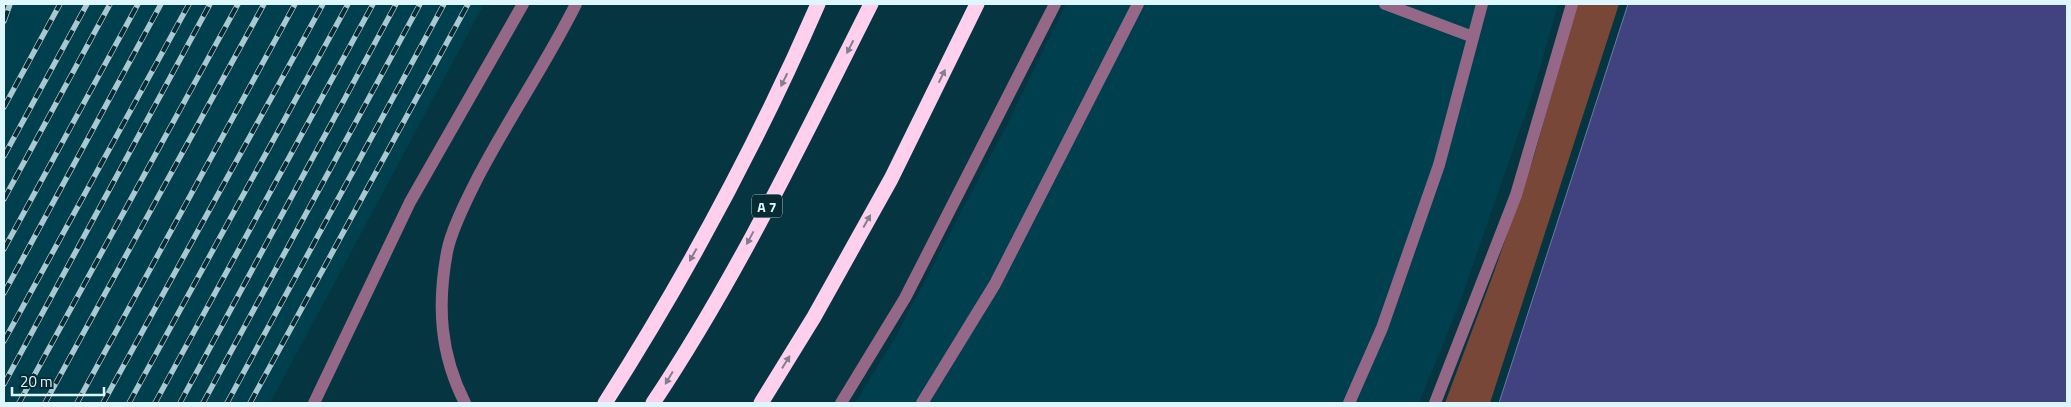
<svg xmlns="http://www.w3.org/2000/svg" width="2071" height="407" font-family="'Titillium Web',sans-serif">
	<rect width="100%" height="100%" fill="#043541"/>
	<!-- built -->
	<g fill="#00404e">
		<path d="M4,4H484L270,403H4Z"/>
		<path d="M1066,4H1558L1533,92L1460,302L1419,403H855L895,338L1006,127Z"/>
	</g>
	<!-- green -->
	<path fill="#784737" d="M1577,4H1619L1490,403H1445L1494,272L1534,156Z"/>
	<!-- water -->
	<path fill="#404380" stroke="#6f79a6" d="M1628,4H2067V403H1499Z"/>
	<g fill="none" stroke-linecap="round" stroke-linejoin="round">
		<!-- minor -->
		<g stroke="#966887" stroke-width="12">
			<path d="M1385,4L1473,37"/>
			<path d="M314,403L410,202L523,4"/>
			<path d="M465,403C440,354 437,306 447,252C451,230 467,199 477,179C508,119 546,64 576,4"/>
			<path d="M841,403L905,298L1055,4"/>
			<path d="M922,403L995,284L1138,4"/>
			<path d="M1349,403L1382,328L1439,165L1482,4"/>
			<path d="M1435,403L1516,195L1572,4"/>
		</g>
		<!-- highway -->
		<g stroke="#fed0ee" stroke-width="15">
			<path d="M605,403C686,276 758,142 818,4"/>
			<path d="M653,403C737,277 803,139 871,4"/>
			<path d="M761,403L814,317L891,179L977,4"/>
		</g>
		<defs>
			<g id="rail">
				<path d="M4,21L10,4"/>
				<path d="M4,107L60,4"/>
				<path d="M4,156L87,4"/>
				<path d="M4,199L110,4"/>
				<path d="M4,249L138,4"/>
				<path d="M4,293L161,4"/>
				<path d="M4,341L189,4"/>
				<path d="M4,384L210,4"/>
				<path d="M19,403L238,4"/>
				<path d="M45,403L264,4"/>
				<path d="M77,403L295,4"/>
				<path d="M103,403L323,4"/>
				<path d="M129,403L348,4"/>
				<path d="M155,403L373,4"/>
				<path d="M180,403L396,4"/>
				<path d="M203,403L420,4"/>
				<path d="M227,403L444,4"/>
				<path d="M250,403L468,4"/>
			</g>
		</defs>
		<!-- rail casing -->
		<use href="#rail" stroke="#aac8d0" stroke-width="5.5"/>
		<!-- rail -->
		<use href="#rail" stroke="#072a33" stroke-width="4" stroke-dasharray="11" stroke-linecap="butt"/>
	</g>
	<!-- one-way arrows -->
	<defs><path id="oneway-solid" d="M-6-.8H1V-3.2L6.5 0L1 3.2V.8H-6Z" transform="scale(1.25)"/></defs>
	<g fill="#827d90">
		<use href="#oneway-solid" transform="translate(850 47) rotate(117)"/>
		<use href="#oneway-solid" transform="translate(942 76) rotate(-64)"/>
		<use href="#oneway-solid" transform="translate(784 80) rotate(116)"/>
		<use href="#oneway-solid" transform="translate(867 221) rotate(-61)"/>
		<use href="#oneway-solid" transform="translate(750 238) rotate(118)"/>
		<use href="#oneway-solid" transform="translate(693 255) rotate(119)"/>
		<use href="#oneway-solid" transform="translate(786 362) rotate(-58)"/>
		<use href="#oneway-solid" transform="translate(669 378) rotate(121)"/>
	</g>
	<g text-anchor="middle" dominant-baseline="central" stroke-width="4.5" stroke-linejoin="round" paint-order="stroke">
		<!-- shield labels -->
		<rect fill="#072a33" stroke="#9eb9c0" stroke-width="1" x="752" y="194.5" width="30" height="23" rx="4"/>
		<g font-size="14" font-weight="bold" fill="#def6fd">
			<text x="767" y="206">A 7</text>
		</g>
	</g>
	<!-- border -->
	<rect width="2071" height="407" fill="none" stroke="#def6fd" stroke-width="10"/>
	<!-- scale -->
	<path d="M12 387v8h92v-8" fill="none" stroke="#def6fd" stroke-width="2.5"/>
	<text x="20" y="387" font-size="15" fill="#def6fd" stroke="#072a33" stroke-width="4" paint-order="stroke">20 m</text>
</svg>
